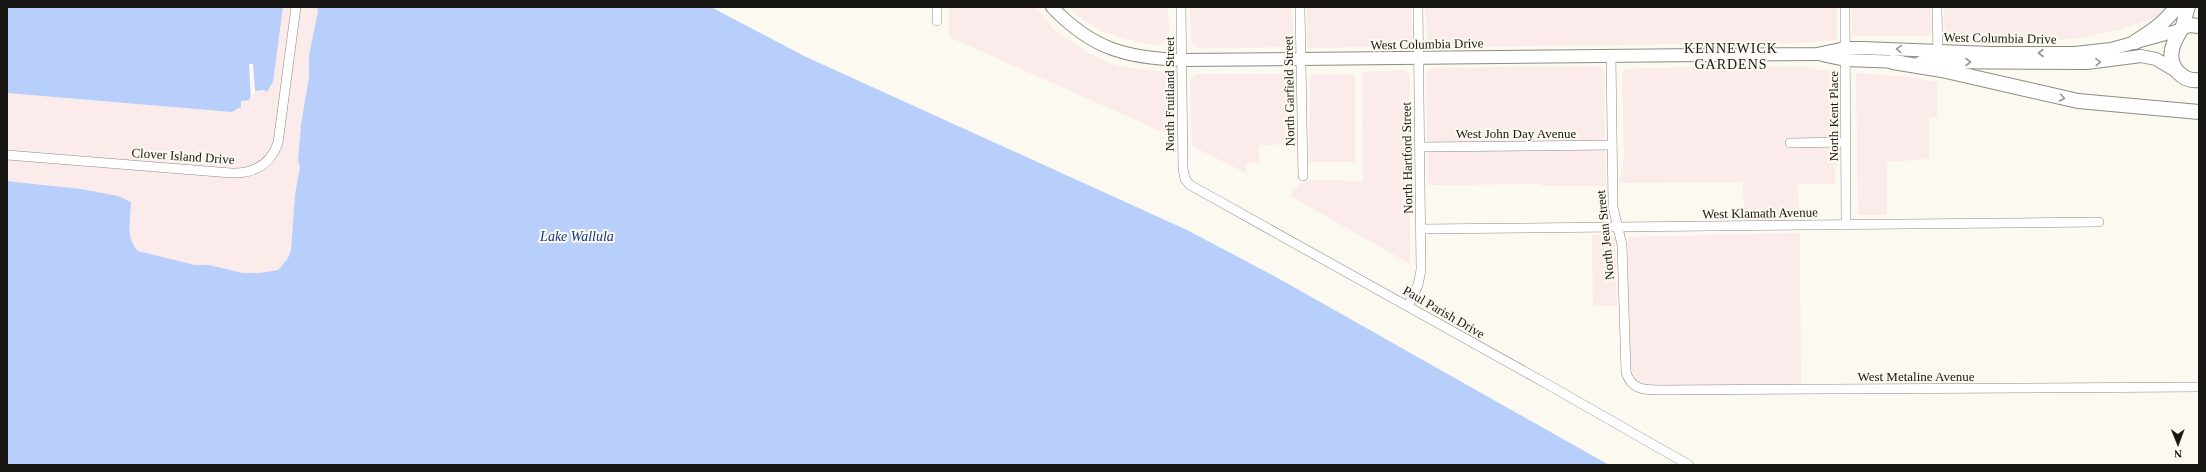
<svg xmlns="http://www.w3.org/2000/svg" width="2206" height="472" font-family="'Times New Roman',serif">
	<rect width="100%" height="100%" fill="#fcf9f1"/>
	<!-- commercial -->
	<g fill="#fbebea">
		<path d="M283,7H317L318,11L309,55V77L301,124L298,161L300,167L295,194L291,250L288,258L278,270L271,273H243L209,265H195L138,251L132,245L130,239L131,201L45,184L7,181V93L232,112L237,110L241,107V101L254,90H264L273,82Z"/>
		<path d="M949,7H1036L1054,30L1090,54L1117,66L1166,72L1173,79L1176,138L949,37Z"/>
		<path d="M1069,7H1168L1169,31L1164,44L1152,45L1127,39L1103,32L1076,14Z"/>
		<path d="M1190,7H1292L1294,44L1291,47L1199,48L1191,41Z"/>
		<path d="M1307,7H1411L1412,46L1310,48L1307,46Z"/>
		<path d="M1425,7H1837V38L1834,40L1796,43L1428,47Z"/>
		<path d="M1851,7H1931V33L1927,36H1852Z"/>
		<path d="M1944,7H2172L2164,14L2123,29L2074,39L2011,42L1951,40L1945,36Z"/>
		<path d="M1599,66L1604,71L1606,186H1544L1540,184L1428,185L1426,75L1431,68Z"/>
		<path d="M1714,66L1813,67L1817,70H1833L1837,133L1835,184H1798L1799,220H1744L1743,182L1619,183L1624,157L1622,74L1625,69Z"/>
		<path d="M1405,70L1410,75V264L1290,196L1300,183H1306L1310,180L1363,181L1362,72Z"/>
		<path d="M1856,73L1908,77L1937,82V117L1929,118V159L1887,162V215H1858Z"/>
		<path d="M1197,74H1291L1293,144L1259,145V162L1246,163V173L1192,146L1190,79Z"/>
		<path d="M1310,74L1355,75V162H1309Z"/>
		<path d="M1800,233L1801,389L1650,388L1635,382L1629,369L1628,237Z"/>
		<path d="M1592,235H1612L1615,238L1617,306H1593Z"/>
	</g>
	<!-- water -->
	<g fill="#b7cffa">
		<path d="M7,7H283L273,82L267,92L264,90L254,91L249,100L241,101V107L232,112L7,93Z"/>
		<path d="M317,7H711L804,56L1187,230L1276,277L1609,465H7V181L81,189L118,196L131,202C131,217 125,239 138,251L195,265H209L243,273H260L278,270L288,258L291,250L295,194L300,167L298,161L301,124L309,77V55L318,11Z"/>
	</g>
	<!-- pier -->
	<path fill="#fcf9f1" d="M249,64H253L255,91L251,100Z"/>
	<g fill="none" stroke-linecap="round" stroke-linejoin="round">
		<defs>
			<g id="minor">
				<path d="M1181,7L1183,169L1185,179L1190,185L1547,384L1689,465"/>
				<path d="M1300,7L1303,176"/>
				<path d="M1845,7L1846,225"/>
				<path d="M1937,7L1938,56"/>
				<path d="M937,21V7"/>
				<path d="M1611,56L1613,207L1622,245L1626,372C1631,389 1643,390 1658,390L2199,387"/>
				<path d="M1790,143L1846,142"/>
				<path d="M1420,147L1612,145"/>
				<path d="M7,155L231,173C253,174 270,165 278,143L296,7"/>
				<path d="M1421,229L2099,222"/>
				<path d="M1408,306L1418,285L1421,270L1418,7"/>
			</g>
			<g id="major">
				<path d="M1052,7C1092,49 1126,58 1182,60L1817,54L1845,48H1862L1991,53H2075L2111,49L2180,30"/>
				<path d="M1822,55L1845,60L1901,62"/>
				<path d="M1921,62L2087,63L2141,56L2156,59L2176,71"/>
			</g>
			<g id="highway">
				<path d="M2188,7C2185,13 2185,22 2182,28C2178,35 2173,42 2172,50C2168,67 2183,82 2199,80"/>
				<path d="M2183,27L2189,25L2199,26"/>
				<path d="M2135,42C2151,32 2165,23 2176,7"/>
				<path d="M1893,62L1942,70L2078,101L2199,112"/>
			</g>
		</defs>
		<!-- minor casing -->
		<use href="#minor" stroke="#8e8b83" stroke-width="10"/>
		<!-- major casing -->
		<use href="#major" stroke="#8e8b83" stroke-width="14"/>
		<!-- highway casing -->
		<use href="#highway" stroke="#8e8b83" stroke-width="16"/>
		<!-- minor -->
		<use href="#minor" stroke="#fff" stroke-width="9"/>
		<!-- major -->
		<use href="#major" stroke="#fff" stroke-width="12"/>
		<!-- highway -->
		<use href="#highway" stroke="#fff" stroke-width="14"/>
	</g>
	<!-- one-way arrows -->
	<defs><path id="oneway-chevron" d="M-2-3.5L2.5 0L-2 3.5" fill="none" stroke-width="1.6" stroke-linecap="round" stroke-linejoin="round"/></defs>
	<g stroke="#979795">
		<use href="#oneway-chevron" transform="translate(1899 49) rotate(-178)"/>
		<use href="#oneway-chevron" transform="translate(2041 53) rotate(180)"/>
		<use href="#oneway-chevron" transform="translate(1968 62)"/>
		<use href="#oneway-chevron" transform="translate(2098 62) rotate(-3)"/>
		<use href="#oneway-chevron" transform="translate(2062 98) rotate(12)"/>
	</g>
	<g text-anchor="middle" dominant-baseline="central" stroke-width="4" stroke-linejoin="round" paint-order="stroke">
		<!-- street labels -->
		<g font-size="13" fill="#181714" stroke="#fcf9f1">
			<text transform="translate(2000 38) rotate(1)">West Columbia Drive</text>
			<text transform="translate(1427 44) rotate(-1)">West Columbia Drive</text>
			<text transform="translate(1289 91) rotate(-91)">North Garfield Street</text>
			<text transform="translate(1169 94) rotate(-90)">North Fruitland Street</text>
			<text transform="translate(1833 116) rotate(-90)">North Kent Place</text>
			<text x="1516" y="133">West John Day Avenue</text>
			<text transform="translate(183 156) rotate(4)">Clover Island Drive</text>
			<text transform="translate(1407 158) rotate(-91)">North Hartford Street</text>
			<text transform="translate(1760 213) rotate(-1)">West Klamath Avenue</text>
			<text transform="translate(1605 235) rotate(-96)">North Jean Street</text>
			<text transform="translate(1444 312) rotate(30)">Paul Parish Drive</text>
			<text x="1916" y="376">West Metaline Avenue</text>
		</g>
		<!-- neighbourhood labels -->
		<g font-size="14" letter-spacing="1" fill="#181714" stroke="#fcf9f1">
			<text x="1731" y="48">KENNEWICK<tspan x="1731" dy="16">GARDENS</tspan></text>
		</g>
		<!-- water labels -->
		<g font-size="14" font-style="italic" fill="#0e3785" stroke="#fcf9f1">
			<text x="577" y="236">Lake Wallula</text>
		</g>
	</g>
	<!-- border -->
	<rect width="2206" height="472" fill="none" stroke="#181714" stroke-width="16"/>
	<!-- north arrow -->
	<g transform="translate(2178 444) rotate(179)" stroke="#fcf9f1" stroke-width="3" paint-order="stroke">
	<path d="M0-3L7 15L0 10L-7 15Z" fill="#181714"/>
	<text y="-6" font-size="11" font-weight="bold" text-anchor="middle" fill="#181714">N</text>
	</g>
</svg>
